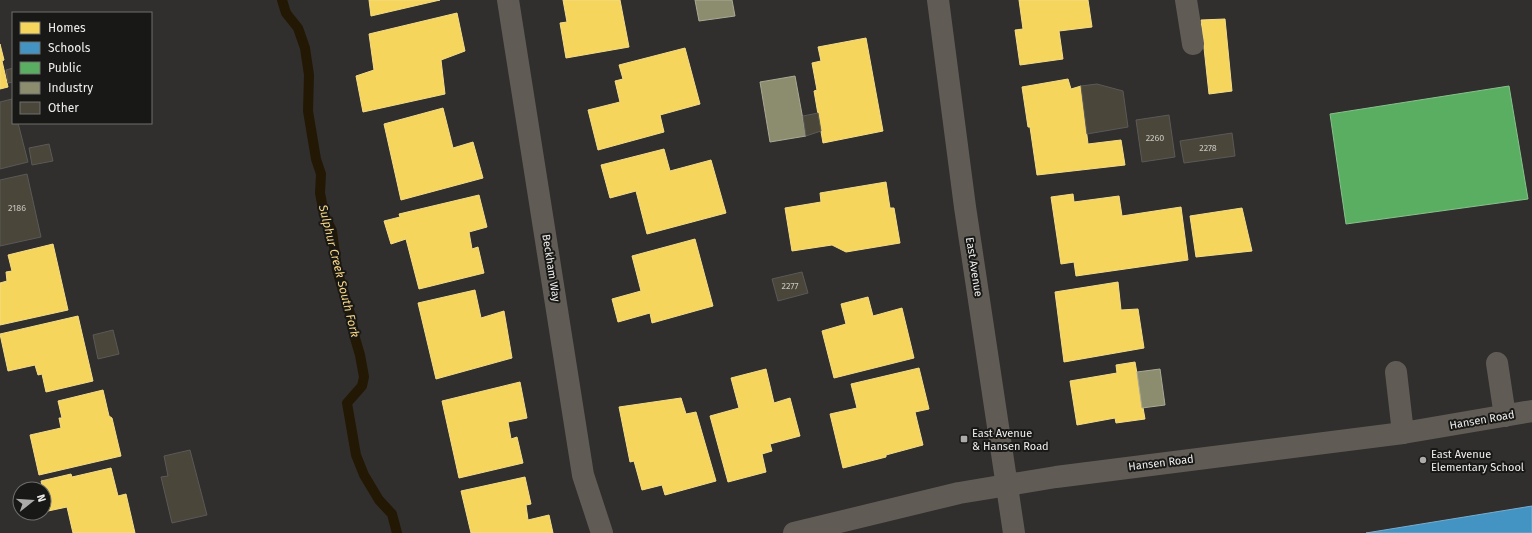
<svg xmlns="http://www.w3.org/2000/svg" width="1532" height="533" font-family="'Fira Sans',sans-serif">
	<rect width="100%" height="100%" fill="#302f2e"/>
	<!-- homes -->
	<g fill="#f6d55c" stroke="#f4dc87">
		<path d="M369,0H440L371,16Z"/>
		<path d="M563,0H620L629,47L566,58L560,23L567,22Z"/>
		<path d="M1019,0H1088L1092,27L1059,31L1063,59L1020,65L1015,30L1023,29Z"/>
		<path d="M457,13L465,51L441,60L445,94L363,112L356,76L374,70L369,34Z"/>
		<path d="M1225,19L1232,91L1209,94L1201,20Z"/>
		<path d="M866,38L883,131L823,143L814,91L817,90L812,63L821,61L818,47Z"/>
		<path d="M0,44L4,60L2,61L8,87L0,89Z"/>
		<path d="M685,48L700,104L660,115L664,132L598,150L588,110L620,102L615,81L623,79L619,65Z"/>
		<path d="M1068,79L1071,89L1081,86L1088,144L1121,140L1125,165L1037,175L1030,127H1028L1022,87Z"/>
		<path d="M443,108L453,148L473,142L483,178L401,200L384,124Z"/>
		<path d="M664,149L670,171L711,160L726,213L647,234L636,191L610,198L601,165Z"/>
		<path d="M886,182L890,208H894L900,243L846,252L832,245L792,251L785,208L821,202L820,193Z"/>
		<path d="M1073,194L1074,202L1119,196L1122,216L1181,207L1188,260L1076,276L1074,262L1061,264L1051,197Z"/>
		<path d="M479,195L487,227L469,232L472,249L478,247L484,273L419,289L406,239L391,244L384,221L400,217L399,214Z"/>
		<path d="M1242,208L1252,251L1196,257L1190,216Z"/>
		<path d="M695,239L713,306L652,323L650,313L618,322L612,299L641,291L632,256Z"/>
		<path d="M53,244L68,310L0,325V283L7,281L6,272L12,271L8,255Z"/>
		<path d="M1118,282L1121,310L1138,309L1144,348L1064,362L1055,292Z"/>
		<path d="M475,290L481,318L504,311L512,358L436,379L418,303Z"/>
		<path d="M868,297L873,316L902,308L914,358L834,378L822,331L846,324L841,304Z"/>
		<path d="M78,316L93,381L46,392L42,374L38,375L35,365L8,371L0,334Z"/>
		<path d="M1135,362L1145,419L1116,423L1115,418L1077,425L1070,381L1117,373L1116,365Z"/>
		<path d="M919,368L929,409L915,412L923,445L886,455V457L843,468L830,414L857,408L851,384Z"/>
		<path d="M766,369L774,403L790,398L800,436L770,444L772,451L762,454L766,472L728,482L710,416L739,408L731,378Z"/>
		<path d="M520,382L527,418L508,422L511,439L517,437L523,463L459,478L442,401Z"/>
		<path d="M103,390L109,416L112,418L121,456L39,475L30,435L61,428L59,418H62L58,401Z"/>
		<path d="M681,398L686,414L696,412L716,481L665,495L662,485L642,490L634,461L630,462L619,407Z"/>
		<path d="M111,468L118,496L126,494L135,533H73L67,507L48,511L41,481L71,474L72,477Z"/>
		<path d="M525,477L531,504L526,505L528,520L549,515L553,533H471L461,491Z"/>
	</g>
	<!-- schools -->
	<path fill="#4393c3" stroke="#77aecf" d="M1532,506V533H1366Z"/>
	<!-- public -->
	<path fill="#5aae61" stroke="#87c18b" d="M1509,86L1528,199L1346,224L1330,114Z"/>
	<!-- industry -->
	<g fill="#8c8c6e" stroke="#aaa994">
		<path d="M695,0H732L735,16L699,21Z"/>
		<path d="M795,76L806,136L770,142L760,82Z"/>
		<path d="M1160,369L1165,405L1142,408L1137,372Z"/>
	</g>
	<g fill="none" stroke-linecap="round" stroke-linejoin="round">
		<!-- stream -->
		<path stroke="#231804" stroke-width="10" d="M282,0L286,13L298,28L305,48L309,75L308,111L316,159L321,174L320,193L324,214L332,231L337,270L351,317L355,338L360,355L364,377L362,386L347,403L356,455L364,475L379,500L392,514L397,533"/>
	</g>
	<!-- building -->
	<g fill="#4a4639" stroke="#5a5958">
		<path d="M13,68V82L8,83L6,70Z"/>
		<path d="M1097,84L1123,91L1128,127L1087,134L1081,86Z"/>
		<path d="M12,99L13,123H18L28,162L0,169V102Z"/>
		<path d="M818,113L821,131L806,136L803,116Z"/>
		<path d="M1169,115L1175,157L1142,162L1136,120Z"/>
		<path d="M1232,133L1235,156L1184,163L1180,141Z"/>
		<path d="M49,144L53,161L32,165L29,148Z"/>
		<path d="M27,174L41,237L0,246V180Z"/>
		<path d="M802,272L808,293L778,301L772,279Z"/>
		<path d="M113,330L119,354L98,359L93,335Z"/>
		<path d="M190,450L207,515L172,523L161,477L168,476L164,456Z"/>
	</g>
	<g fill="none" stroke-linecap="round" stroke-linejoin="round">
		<!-- minor -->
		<g stroke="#605c55" stroke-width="22">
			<path d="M508,0L583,475L602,533"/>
			<path d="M938,0L965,207L1014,533"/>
			<path d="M1186,0L1193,44"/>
			<path d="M1497,363L1505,416"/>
			<path d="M1396,372L1403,433"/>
			<path d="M794,533L959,493L1056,477L1403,433L1532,411"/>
		</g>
	</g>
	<!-- markers -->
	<g fill="#acabaa" stroke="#181817" stroke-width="1.5">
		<rect x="960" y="435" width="8" height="8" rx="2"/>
		<circle cx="1423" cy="460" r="4"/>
	</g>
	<g text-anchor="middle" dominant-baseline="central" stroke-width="4" stroke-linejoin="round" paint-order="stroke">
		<!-- number labels -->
		<g font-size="9" fill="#c6c4bf">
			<text x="1155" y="138">2260</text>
			<text x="1208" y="148">2278</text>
			<text x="17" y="208">2186</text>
			<text x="790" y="286">2277</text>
		</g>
		<!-- street labels -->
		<g font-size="11" fill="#efeeec" stroke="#181817">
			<text transform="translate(974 267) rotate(81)">East Avenue</text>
			<text transform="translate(551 268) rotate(81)">Beckham Way</text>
			<text transform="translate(1482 420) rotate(-10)">Hansen Road</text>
			<text transform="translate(1161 463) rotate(-7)">Hansen Road</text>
		</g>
		<!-- poi labels -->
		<g font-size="11" fill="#efeeec" stroke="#181817" text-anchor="start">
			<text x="972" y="433">East Avenue<tspan x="972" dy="13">&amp; Hansen Road</tspan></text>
			<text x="1431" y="454">East Avenue<tspan x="1431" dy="13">Elementary School</tspan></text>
		</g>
		<!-- water labels -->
		<g font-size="12" font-style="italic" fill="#fbd781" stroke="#181817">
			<text transform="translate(339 271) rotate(76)">Sulphur Creek South Fork</text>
		</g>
	</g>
	<!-- legend -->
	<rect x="12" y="12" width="140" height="112" fill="#181817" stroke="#6e6e6c"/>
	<rect x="20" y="22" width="20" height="12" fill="#f6d55c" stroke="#6e6e6c"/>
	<text x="48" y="32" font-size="12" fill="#efeeec">Homes</text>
	<rect x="20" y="42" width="20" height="12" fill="#4393c3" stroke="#6e6e6c"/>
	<text x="48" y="52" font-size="12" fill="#efeeec">Schools</text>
	<rect x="20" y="62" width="20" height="12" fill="#5aae61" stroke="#6e6e6c"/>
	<text x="48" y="72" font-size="12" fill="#efeeec">Public</text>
	<rect x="20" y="82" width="20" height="12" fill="#8c8c6e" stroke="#6e6e6c"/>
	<text x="48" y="92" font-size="12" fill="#efeeec">Industry</text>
	<rect x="20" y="102" width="20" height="12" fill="#4a4639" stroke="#6e6e6c"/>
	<text x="48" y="112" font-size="12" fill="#efeeec">Other</text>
	<!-- north arrow -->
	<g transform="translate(32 501) rotate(73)"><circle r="19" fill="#181817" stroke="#6e6e6c"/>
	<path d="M0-3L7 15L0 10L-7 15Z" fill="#acabaa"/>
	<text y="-6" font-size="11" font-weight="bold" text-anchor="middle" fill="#efeeec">N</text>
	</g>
</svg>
